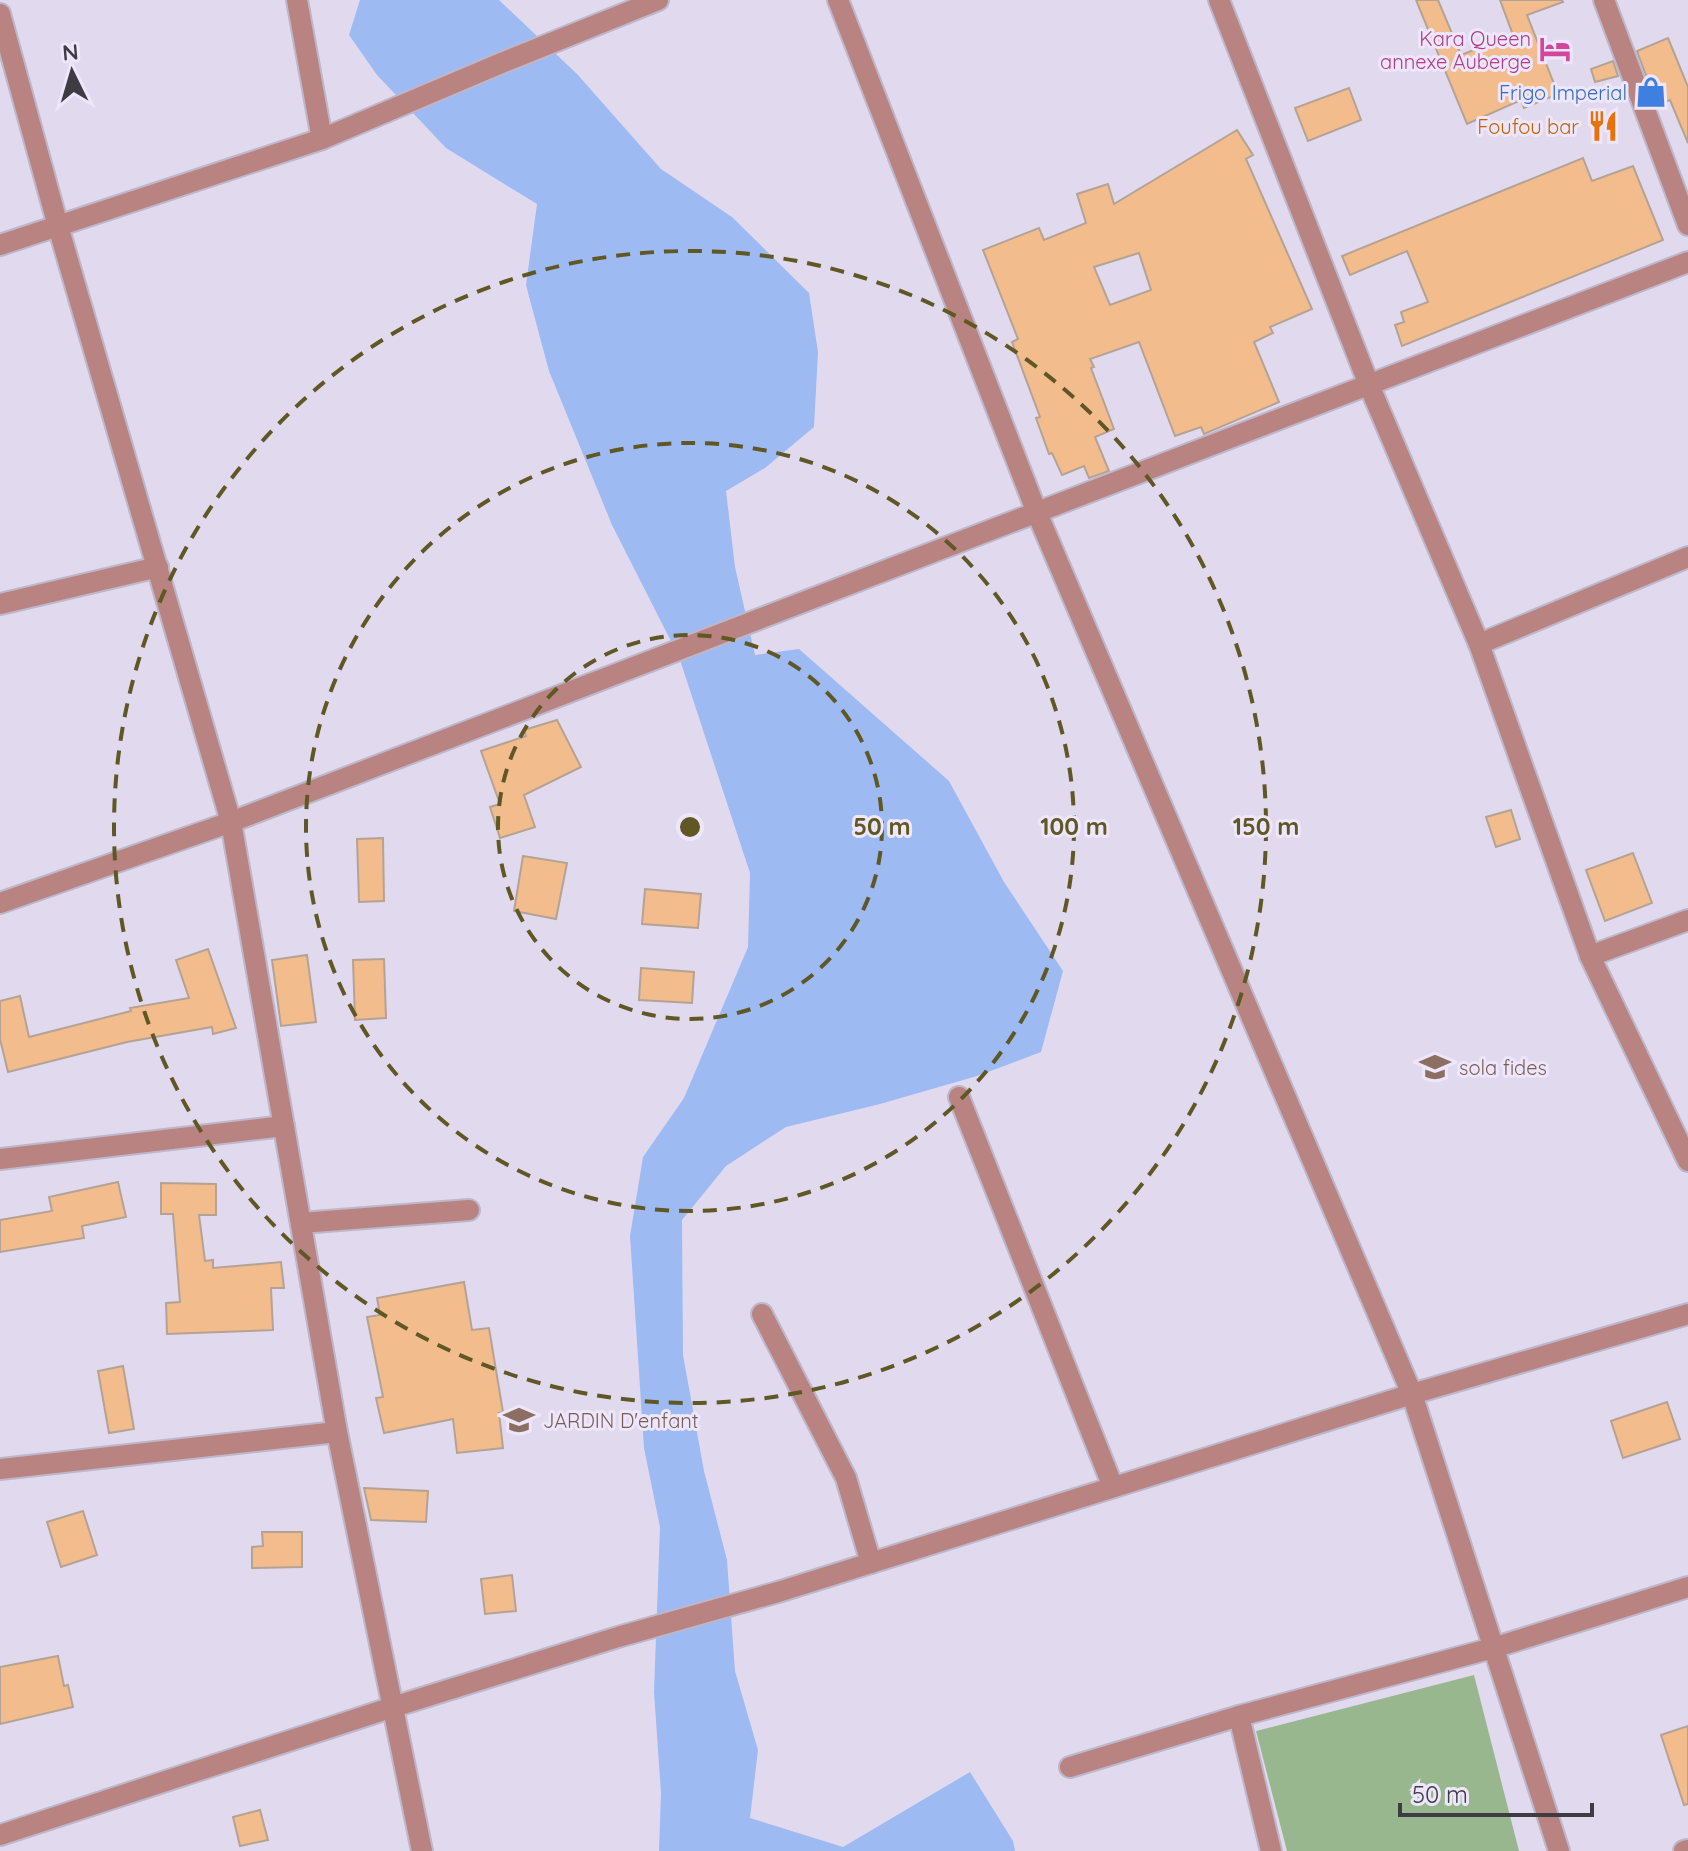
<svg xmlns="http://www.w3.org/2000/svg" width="1688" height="1851" font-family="Quicksand,sans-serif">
	<rect width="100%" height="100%" fill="#e1daef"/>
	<!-- green -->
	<path fill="#98b78f" d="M1474,1675L1519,1851H1287L1256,1731Z"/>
	<!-- water -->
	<path fill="#9dbaf3" d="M360,0H499L577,74L661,169L732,217L809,293L818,352L814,427L765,468L726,491L735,567L755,655L799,649L949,781L1004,882L1063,971L1041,1052L977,1076L880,1104L786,1127L726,1166L682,1220L683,1355L704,1471L727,1560L735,1671L758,1750L750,1818L843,1847L970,1772L1013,1841L1015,1851H659L661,1793L654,1692L660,1527L644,1448L630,1236L643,1157L684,1098L748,947L750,873L679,657L612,525L549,371L526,285L537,204L446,148L377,75L349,35Z"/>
	<!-- building -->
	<g fill="#f3bc8d" stroke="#b4a394" stroke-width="2" fill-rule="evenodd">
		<path d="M1416,0H1438L1461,55L1513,35L1500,0H1562L1563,2L1527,15L1558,94L1524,108L1521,100L1467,124Z"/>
		<path d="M1668,38L1688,87V143L1670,100L1657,105L1637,51Z"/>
		<path d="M1613,61L1618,76L1595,82L1591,69Z"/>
		<path d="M1349,88L1361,120L1308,141L1295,108Z"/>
		<path d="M1237,130L1253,155L1246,159L1312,309L1270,327L1273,333L1254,342L1279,402L1204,434L1201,427L1175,436L1139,342L1090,359L1094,367L1091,368L1114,429L1095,437L1109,471L1089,478L1084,466L1062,475L1052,453L1049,454L1036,418L1040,417L1012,342L1018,339L983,250L1039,228L1044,240L1086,223L1077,194L1108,184L1114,204ZM1139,253L1151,290L1110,305L1094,267Z"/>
		<path d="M1583,158L1592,181L1633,166L1663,240L1402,346L1395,325L1404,322L1401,312L1428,302L1407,251L1350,275L1342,256Z"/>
		<path d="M557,720L581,767L524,795L535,827L500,838L490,807L500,804L481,751L526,736L524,730Z"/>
		<path d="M1511,810L1520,839L1496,847L1486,817Z"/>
		<path d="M383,838L384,901L359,902L357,839Z"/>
		<path d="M1633,853L1652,903L1605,921L1586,870Z"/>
		<path d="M523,856L567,863L556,919L514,911Z"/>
		<path d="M645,889L701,894L698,928L642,924Z"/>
		<path d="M208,949L236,1028L213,1034L212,1027L127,1042L8,1072L0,1039V1001L20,996L29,1037L131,1011L130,1008L189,998L176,960Z"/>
		<path d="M307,955L316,1022L281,1026L272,960Z"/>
		<path d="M384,959L386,1018L355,1020L353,960Z"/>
		<path d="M641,968L694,972L692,1003L639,1000Z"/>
		<path d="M118,1182L126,1217L82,1226L84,1238L0,1252V1220L52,1211L49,1197Z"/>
		<path d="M161,1183L216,1184V1215H199L205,1261L213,1260V1268L281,1262L284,1288H271L273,1330L167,1334L166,1303L180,1302L173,1214H161Z"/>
		<path d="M464,1282L472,1330L489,1328L503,1412L499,1413L503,1448L457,1453L453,1419L384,1433L376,1398L383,1397L367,1317L380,1315L377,1298Z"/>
		<path d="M123,1366L134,1429L109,1433L98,1371Z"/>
		<path d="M1667,1402L1680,1439L1623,1458L1611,1421Z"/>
		<path d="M364,1488L428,1491L426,1522L371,1520Z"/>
		<path d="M83,1511L97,1555L61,1567L47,1522Z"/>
		<path d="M262,1532H302V1567L252,1568V1547L263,1546Z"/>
		<path d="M512,1575L516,1611L485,1614L481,1579Z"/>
		<path d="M58,1656L64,1686L68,1685L73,1707L0,1724V1667Z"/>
		<path d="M1688,1726V1804L1684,1805L1661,1735Z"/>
		<path d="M260,1810L268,1840L240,1846L233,1817Z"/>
	</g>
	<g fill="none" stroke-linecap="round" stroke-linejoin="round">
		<defs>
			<g id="minor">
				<path d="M297,0L322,139"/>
				<path d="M838,0L1037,513L1412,1394L1559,1851"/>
				<path d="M1219,0L1369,385L1479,644L1590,956L1688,1161"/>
				<path d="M1604,0L1688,225"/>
				<path d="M0,14L58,226L231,822L337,1432L422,1851"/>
				<path d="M0,245L322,139L499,64L658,0"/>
				<path d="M0,604L158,567"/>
				<path d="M1479,644L1688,557"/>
				<path d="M0,903L231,822L1688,262"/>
				<path d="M1590,956L1688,920"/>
				<path d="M959,1097L1113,1487"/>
				<path d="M0,1159L284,1126"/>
				<path d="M301,1223L469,1210"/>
				<path d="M762,1314L846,1478L871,1563"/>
				<path d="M0,1469L337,1432"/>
				<path d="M1239,1716L1271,1851"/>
				<path d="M1070,1767L1239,1716L1493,1648L1688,1587"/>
				<path d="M0,1835L393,1707L618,1637L778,1592L1412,1394L1688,1314"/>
				<path d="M1684,1851L1688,1850"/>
			</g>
		</defs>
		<!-- minor casing -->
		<use href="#minor" stroke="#bdb7c9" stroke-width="24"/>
		<!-- minor -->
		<use href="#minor" stroke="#b88381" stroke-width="20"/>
	</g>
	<!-- distance rings -->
	<g fill="none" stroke="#5f5724" stroke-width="4" stroke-dasharray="14 10">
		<circle cx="690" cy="827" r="192"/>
		<circle cx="690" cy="827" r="384"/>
		<circle cx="690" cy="827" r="576"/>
	</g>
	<!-- icons -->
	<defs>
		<symbol id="hotel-bare" viewBox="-9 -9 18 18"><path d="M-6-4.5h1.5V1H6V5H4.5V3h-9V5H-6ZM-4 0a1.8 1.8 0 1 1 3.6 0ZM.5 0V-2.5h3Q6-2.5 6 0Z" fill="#d1479c" stroke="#eee7fc" stroke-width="2.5" paint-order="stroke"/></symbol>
		<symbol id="shop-bare" viewBox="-9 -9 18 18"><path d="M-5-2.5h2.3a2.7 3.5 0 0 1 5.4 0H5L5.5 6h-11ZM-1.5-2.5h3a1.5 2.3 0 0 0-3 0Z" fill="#3f7fe0" stroke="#eee7fc" stroke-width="2.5" paint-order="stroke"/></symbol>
		<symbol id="restaurant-bare" viewBox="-9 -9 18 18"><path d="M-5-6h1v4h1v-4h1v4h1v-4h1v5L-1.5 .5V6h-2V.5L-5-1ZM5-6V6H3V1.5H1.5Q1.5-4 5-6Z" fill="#e8710a" stroke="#eee7fc" stroke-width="2.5" paint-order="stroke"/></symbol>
		<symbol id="school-bare" viewBox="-9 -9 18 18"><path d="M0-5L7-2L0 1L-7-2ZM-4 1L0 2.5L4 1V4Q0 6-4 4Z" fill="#8d6e63" stroke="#eee7fc" stroke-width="2.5" paint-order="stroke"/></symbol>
	</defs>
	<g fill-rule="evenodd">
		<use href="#hotel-bare" x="1533" y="27" width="44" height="44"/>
		<use href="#shop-bare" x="1629" y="70" width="44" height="44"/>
		<use href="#restaurant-bare" x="1581" y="104" width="44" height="44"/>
		<use href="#school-bare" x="1413" y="1045" width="44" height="44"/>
		<use href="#school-bare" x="497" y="1398" width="44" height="44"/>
	</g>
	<g text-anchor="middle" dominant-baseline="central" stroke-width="6" stroke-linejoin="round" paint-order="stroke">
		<!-- hotel labels -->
		<g font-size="20" fill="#b23c85" stroke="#eee7fc" text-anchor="end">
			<text x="1531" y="38">Kara Queen<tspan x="1531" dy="23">annexe Auberge</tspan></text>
		</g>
		<!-- shop labels -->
		<g font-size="20" fill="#366cbe" stroke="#eee7fc" text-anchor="end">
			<text x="1627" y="92">Frigo Imperial</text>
		</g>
		<!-- food labels -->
		<g font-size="20" fill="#c56008" stroke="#eee7fc" text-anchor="end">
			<text x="1579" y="126">Foufou bar</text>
		</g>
		<!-- education labels -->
		<g font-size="20" fill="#785e54" stroke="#eee7fc" text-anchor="start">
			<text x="1459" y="1067">sola fides</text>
			<text x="543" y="1420">JARDIN D'enfant</text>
		</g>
	</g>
	<circle cx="690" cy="827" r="12" fill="#5f5724" stroke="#eee7fc" stroke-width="4"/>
	<g font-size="24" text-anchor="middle" font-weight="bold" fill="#5f5724" stroke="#eee7fc" stroke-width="6" stroke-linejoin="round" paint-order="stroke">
		<text x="882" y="835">50 m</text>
		<text x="1074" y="835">100 m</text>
		<text x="1266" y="835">150 m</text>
	</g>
	<!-- north arrow -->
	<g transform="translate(72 72) rotate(355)" stroke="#eee7fc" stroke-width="6" paint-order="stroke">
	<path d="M0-6L14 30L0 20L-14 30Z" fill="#3e3b43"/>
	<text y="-12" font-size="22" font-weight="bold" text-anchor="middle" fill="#3e3b43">N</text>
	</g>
	<!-- scale -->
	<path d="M1400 1803v12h192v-12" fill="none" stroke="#3e3b43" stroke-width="4"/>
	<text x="1412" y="1803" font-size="24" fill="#3e3b43" stroke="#eee7fc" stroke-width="6" paint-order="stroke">50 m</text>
</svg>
